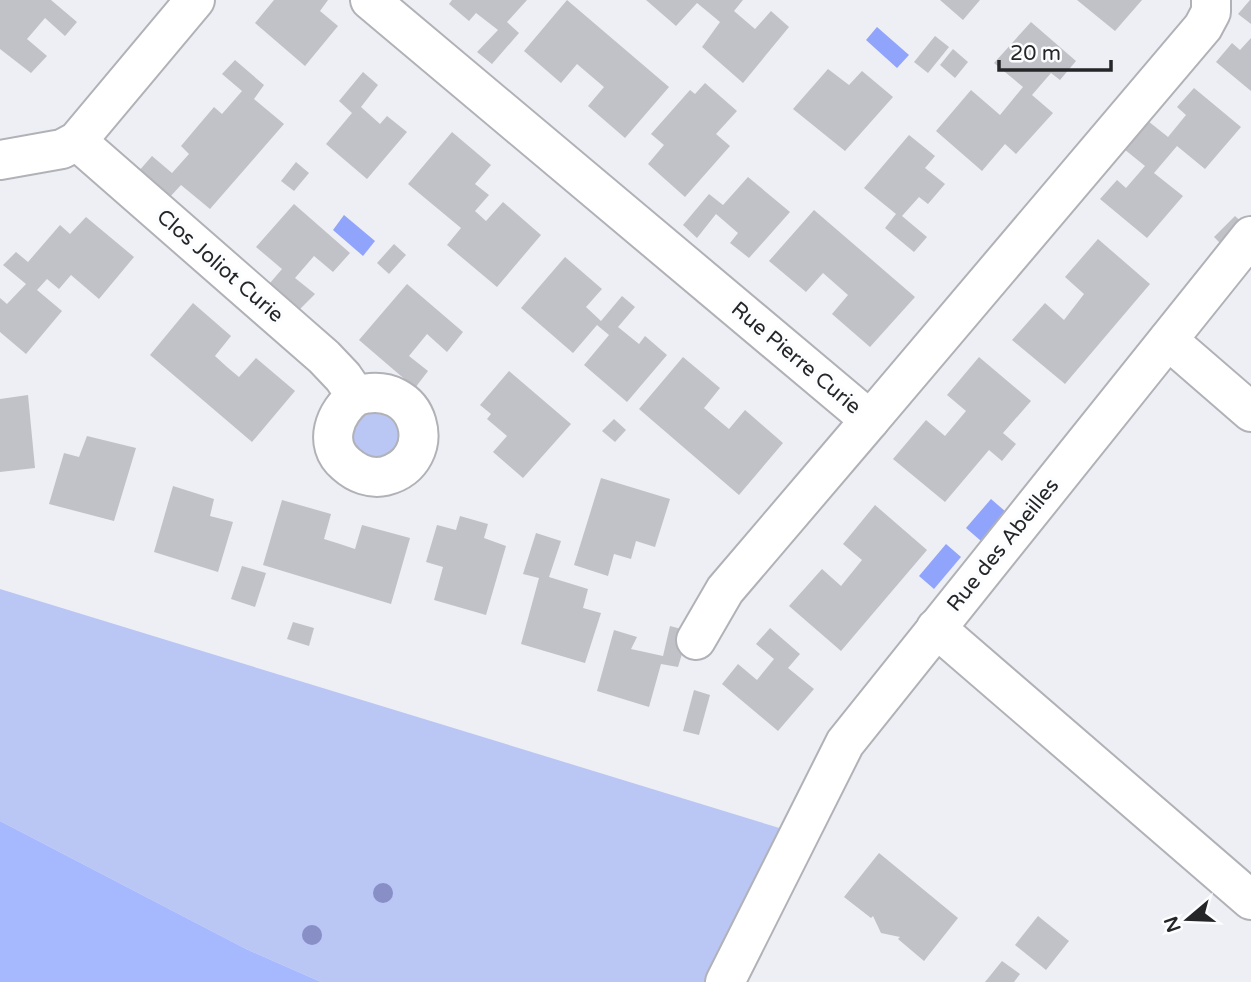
<svg xmlns="http://www.w3.org/2000/svg" width="1251" height="982" font-family="'Varela Round',sans-serif">
	<rect width="100%" height="100%" fill="#eeeff4"/>
	<!-- green -->
	<g fill="#bac6f4">
		<path d="M363,407L399,416L404,442L387,461L352,452L346,427Z"/>
		<path d="M0,589L786,830L706,982H321L246,949L0,821Z"/>
	</g>
	<!-- forest -->
	<path fill="#a6b8fe" d="M0,821L246,949L321,982H0Z"/>
	<!-- water -->
	<g fill="#90a4fb">
		<path d="M877,27L909,55L897,68L866,40Z"/>
		<path d="M344,215L375,241L363,256L333,230Z"/>
		<path d="M991,499L1006,512L981,541L966,528Z"/>
		<path d="M946,544L961,557L934,589L919,576Z"/>
	</g>
	<!-- building -->
	<g fill="#c0c2c7">
		<path d="M0,0H51L77,22L65,36L45,18L27,39L47,56L31,73L0,49Z"/>
		<path d="M274,0H328L320,11L338,26L305,66L255,23Z"/>
		<path d="M452,0H527L507,22L519,33L492,64L477,52L498,30L476,13L469,21L449,4Z"/>
		<path d="M567,0L669,87L625,138L588,106L604,87L577,64L561,83L524,51Z"/>
		<path d="M646,0H743L734,11L755,29L771,11L789,27L743,83L702,47L720,22L708,12L697,3L676,26Z"/>
		<path d="M940,0H980L963,20Z"/>
		<path d="M1077,0H1142L1115,31Z"/>
		<path d="M1250,0H1251V24L1238,14Z"/>
		<path d="M1031,22L1076,61L1060,80L1051,73L1032,95L1053,113L1016,154L1005,144L982,171L936,131L971,90L1000,115L1023,87L994,63Z"/>
		<path d="M935,36L949,47L928,73L914,62Z"/>
		<path d="M1251,38V91L1216,62L1232,43L1240,50Z"/>
		<path d="M953,49L968,62L955,78L940,65Z"/>
		<path d="M235,60L264,85L254,99L284,124L210,209L181,185L169,198L138,172L152,156L172,173L189,154L181,146L197,127L214,107L222,114L242,91L222,74Z"/>
		<path d="M828,69L849,85L862,71L893,97L845,151L793,109Z"/>
		<path d="M363,72L378,85L361,107L380,124L387,116L407,132L367,179L326,144L352,113L339,101Z"/>
		<path d="M705,83L737,111L716,134L730,146L685,197L648,164L664,145L651,134L690,90L695,94Z"/>
		<path d="M1194,88L1241,127L1205,169L1177,146L1154,173L1183,196L1147,238L1100,199L1117,180L1126,188L1145,166L1124,149L1148,121L1168,137L1186,115L1177,107Z"/>
		<path d="M452,132L491,165L475,184L489,195L475,211L486,221L503,202L541,235L497,287L447,245L461,228L408,184Z"/>
		<path d="M909,135L935,156L925,168L945,184L928,204L919,197L902,216L927,237L914,252L885,228L896,214L864,188Z"/>
		<path d="M296,162L309,173L294,191L281,181Z"/>
		<path d="M748,177L790,212L749,258L730,243L738,233L716,214L697,238L683,225L709,194L723,205Z"/>
		<path d="M294,204L350,253L333,272L314,256L295,278L315,294L300,309L270,283L282,269L256,247Z"/>
		<path d="M814,210L915,297L870,347L832,314L848,295L823,273L806,292L769,261Z"/>
		<path d="M1235,216L1247,227L1226,249L1214,237Z"/>
		<path d="M86,217L134,257L99,299L71,275L59,289L47,279L37,290L62,311L26,354L0,332V298L7,304L26,284L3,265L16,252L28,262L60,225L70,234Z"/>
		<path d="M1098,239L1150,284L1065,384L1012,340L1045,303L1064,320L1084,294L1065,277Z"/>
		<path d="M394,244L406,255L389,274L377,263Z"/>
		<path d="M565,257L602,289L586,307L601,321L622,296L635,307L618,327L639,344L645,336L667,355L627,402L584,365L609,335L597,325L573,353L521,308Z"/>
		<path d="M407,284L463,332L447,352L427,334L409,356L428,371L415,388L359,340Z"/>
		<path d="M193,303L231,336L215,356L227,367L239,377L256,358L295,391L252,442L150,355Z"/>
		<path d="M683,357L720,388L704,408L729,429L745,410L783,443L739,495L639,409Z"/>
		<path d="M979,357L1031,401L1003,433L1016,444L1002,461L989,450L945,502L893,459L926,420L945,436L966,411L947,395Z"/>
		<path d="M509,371L571,424L523,478L493,452L507,436L487,419L491,414L480,405Z"/>
		<path d="M28,395L35,468L0,472V399Z"/>
		<path d="M614,419L626,430L615,442L602,431Z"/>
		<path d="M87,436L136,448L114,521L49,504L64,453L79,457Z"/>
		<path d="M601,478L670,499L655,547L636,541L631,559L614,554L608,576L574,565Z"/>
		<path d="M173,486L214,499L210,516L233,522L218,572L154,552Z"/>
		<path d="M282,500L331,514L324,539L340,544L355,549L362,525L410,538L391,604L263,565Z"/>
		<path d="M875,505L927,550L841,651L789,606L822,569L841,586L862,560L843,544Z"/>
		<path d="M460,516L488,524L484,538L506,546L486,615L434,600L443,567L426,562L437,525L456,530Z"/>
		<path d="M536,533L561,541L549,577L588,589L583,608L601,613L585,663L521,644L539,578L523,574Z"/>
		<path d="M242,566L266,573L255,607L231,599Z"/>
		<path d="M293,622L314,628L309,646L287,639Z"/>
		<path d="M670,626L689,631L678,667L661,664L649,707L597,691L614,630L637,637L631,649L663,656Z"/>
		<path d="M770,628L800,654L788,668L814,689L778,731L722,684L738,664L757,680L774,659L756,644Z"/>
		<path d="M694,690L710,695L699,735L683,731Z"/>
		<path d="M879,853L958,918L924,961L898,939L900,937L881,933L873,916L871,918L844,897Z"/>
		<path d="M1038,916L1069,941L1046,970L1015,945Z"/>
		<path d="M1002,961L1020,974L1014,982H985Z"/>
	</g>
	<g fill="none" stroke-linecap="round" stroke-linejoin="round">
		<defs>
			<g id="minor">
				<path d="M370,0L870,420L1203,27L1211,12V0"/>
				<path d="M77,141L324,357L343,377L356,396C335,412 322,444 346,464C357,474 371,479 385,476C442,461 422,376 356,396"/>
				<path d="M0,160L62,149L77,141L195,0"/>
				<path d="M1168,340L1251,412"/>
				<path d="M936,628L1251,900"/>
				<path d="M696,640L725,590L870,420"/>
				<path d="M725,982L845,743L1251,236"/>
			</g>
		</defs>
		<!-- minor casing -->
		<use href="#minor" stroke="#b1b2b7" stroke-width="42"/>
		<!-- minor -->
		<use href="#minor" stroke="#fff" stroke-width="38"/>
	</g>
	<!-- trees -->
	<g fill="#888ec6">
		<circle cx="383" cy="893" r="10"/>
		<circle cx="312" cy="935" r="10"/>
	</g>
	<g text-anchor="middle" dominant-baseline="central" stroke-width="7" stroke-linejoin="round" paint-order="stroke">
		<!-- street labels -->
		<g font-size="21" fill="#252628" stroke="#fcfdff">
			<text transform="translate(220 266) rotate(41)">Clos Joliot Curie</text>
			<text transform="translate(796 358) rotate(40)">Rue Pierre Curie</text>
			<text transform="translate(1003 545) rotate(-51)">Rue des Abeilles</text>
		</g>
	</g>
	<!-- north arrow -->
	<g transform="translate(1188 919) rotate(251)" stroke="#fcfdff" stroke-width="5" paint-order="stroke">
	<path d="M0-5L12 26L0 18L-12 26Z" fill="#252628"/>
	<text y="-10" font-size="19" font-weight="bold" text-anchor="middle" fill="#252628">N</text>
	</g>
	<!-- scale -->
	<path d="M999 60v10h112v-10" fill="none" stroke="#252628" stroke-width="3.5"/>
	<text x="1010" y="60" font-size="21" fill="#252628" stroke="#fcfdff" stroke-width="5" paint-order="stroke">20 m</text>
</svg>
